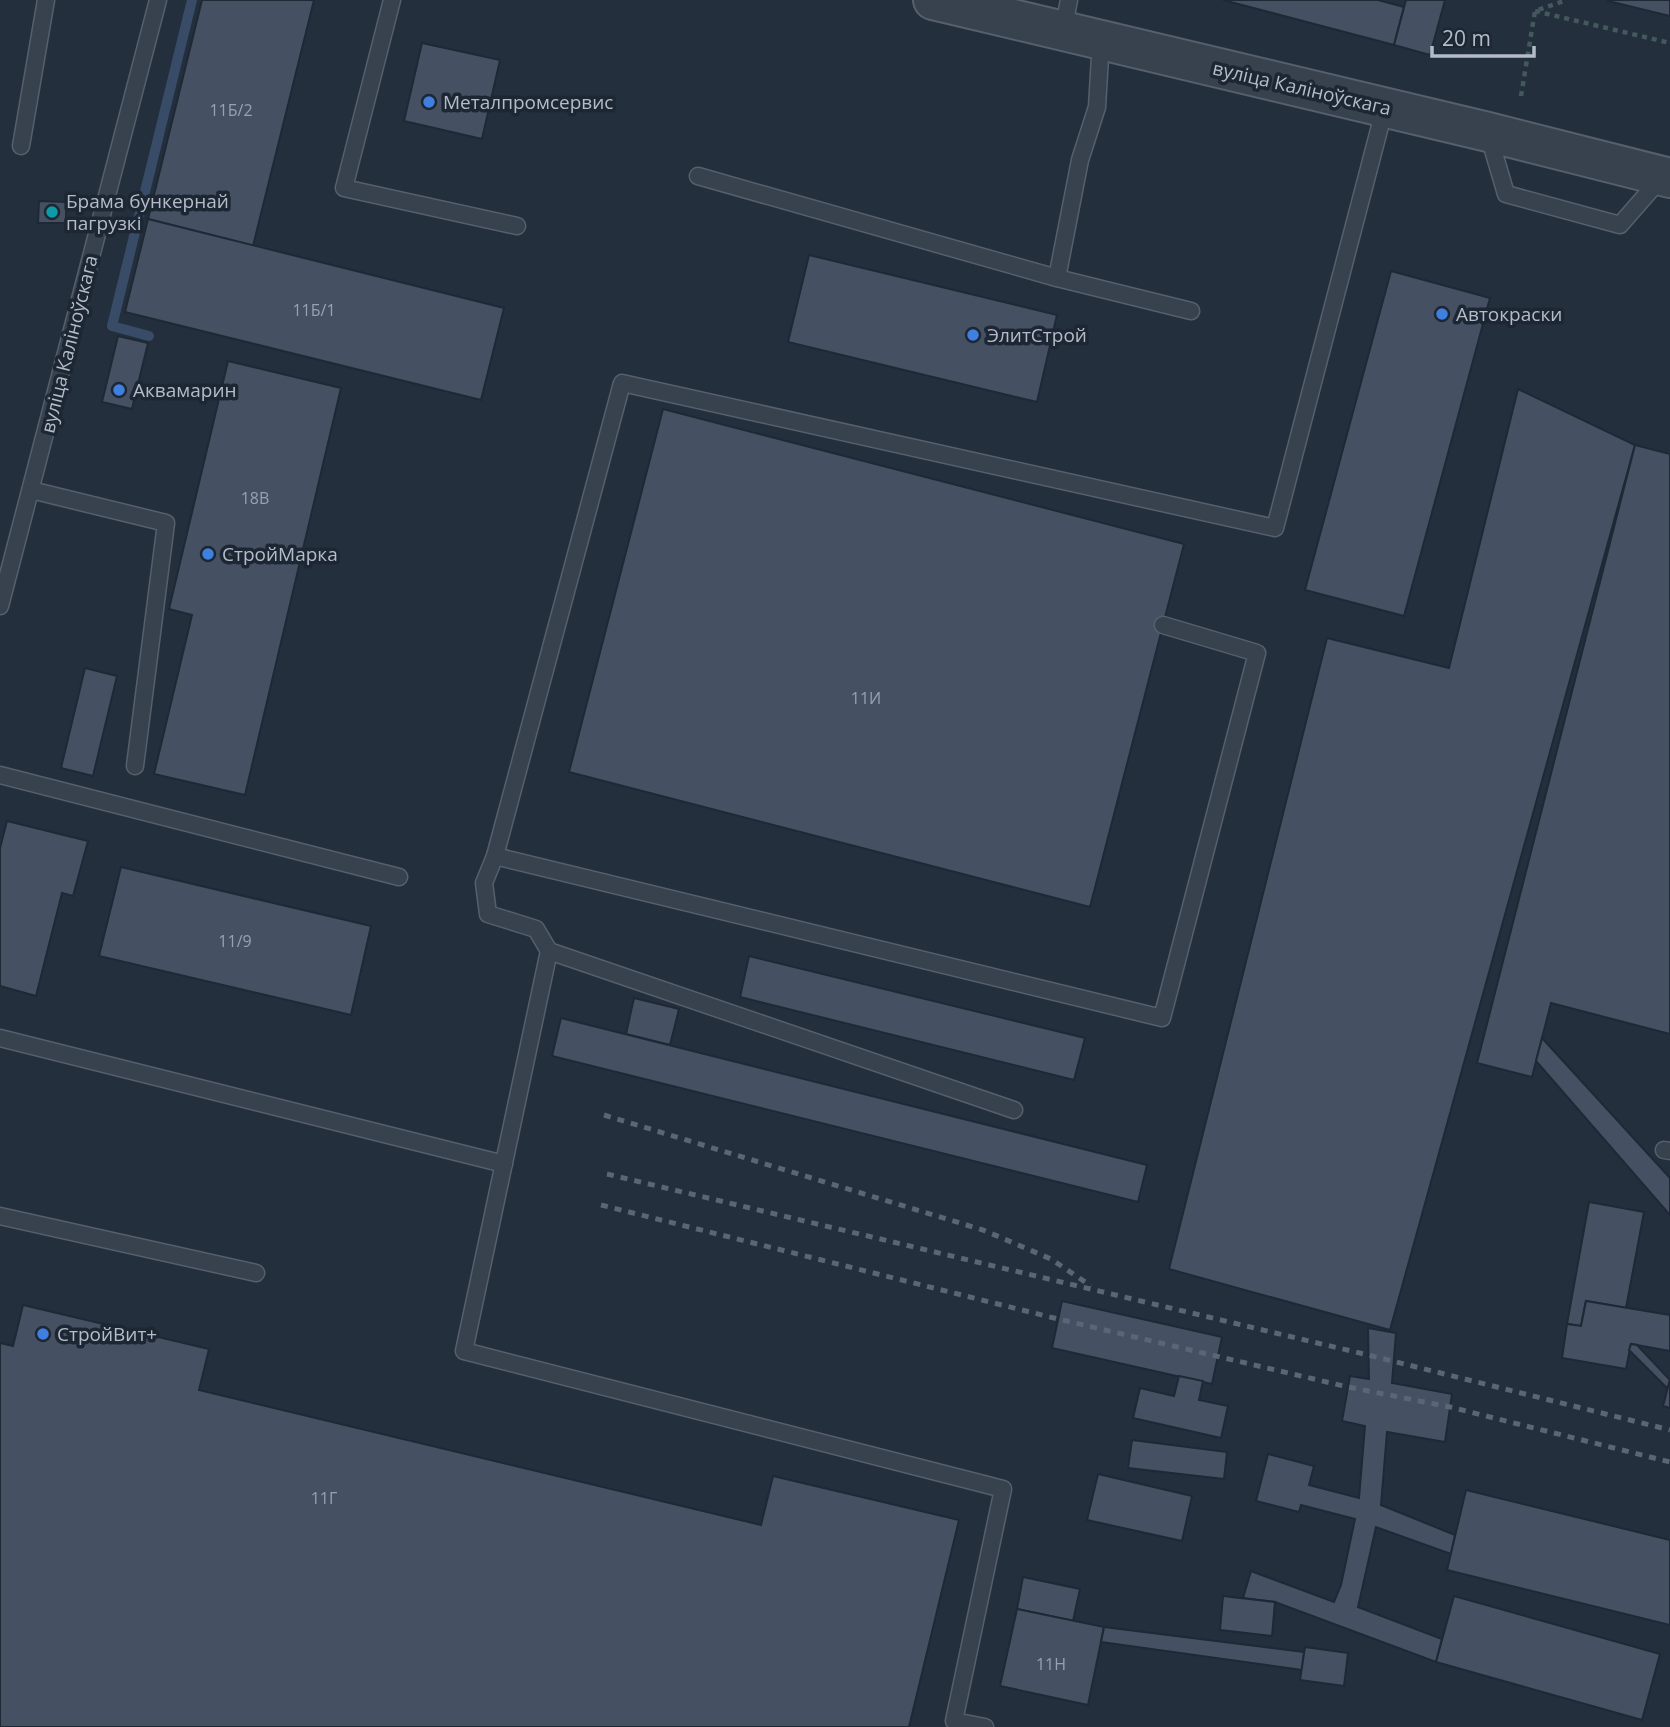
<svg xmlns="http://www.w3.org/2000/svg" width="1670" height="1727" font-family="'Open Sans',sans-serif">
	<rect width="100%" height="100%" fill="#242f3e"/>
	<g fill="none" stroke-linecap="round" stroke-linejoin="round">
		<!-- stream -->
		<path stroke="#394c67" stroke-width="10" d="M149,336L112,326L192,0"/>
	</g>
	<!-- building -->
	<g fill="#455162" stroke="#1f2835" stroke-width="2">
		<path d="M202,0H314L253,246L148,219Z"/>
		<path d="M1223,0H1378L1404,7L1394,45Z"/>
		<path d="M1406,0H1445L1430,55L1394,45Z"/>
		<path d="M1609,0H1670V16L1608,1Z"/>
		<path d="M422,43L500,60L482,139L404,121Z"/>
		<path d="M39,201L66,202V223H38Z"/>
		<path d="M148,219L504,308L481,400L125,312Z"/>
		<path d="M809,255L1057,315L1037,402L788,342Z"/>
		<path d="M1391,271L1490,298L1404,616L1305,590Z"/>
		<path d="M118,336L148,343L132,409L102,402Z"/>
		<path d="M228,361L341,388L245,795L154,774L192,615L169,609Z"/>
		<path d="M1518,389L1635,445L1390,1330L1169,1269L1327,638L1449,668Z"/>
		<path d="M663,409L1184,544L1090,907L569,772Z"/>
		<path d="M1635,445L1670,454V1034L1551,1003L1532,1077L1477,1063Z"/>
		<path d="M85,668L117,676L93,776L61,768Z"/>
		<path d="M7,821L88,841L73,896L62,893L36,996L0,986V848Z"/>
		<path d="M121,867L371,926L351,1015L99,956Z"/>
		<path d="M749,956L1085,1038L1074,1080L740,997Z"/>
		<path d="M634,998L679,1009L670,1045L626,1034Z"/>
		<path d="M561,1018L1147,1165L1138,1202L552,1056Z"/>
		<path d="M1542,1038L1670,1178V1215L1536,1061Z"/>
		<path d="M1589,1202L1644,1212L1626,1308L1586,1301L1581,1326L1567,1324Z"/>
		<path d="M1062,1301L1222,1337L1212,1384L1052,1348Z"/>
		<path d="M1586,1301L1670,1315V1351L1631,1344L1626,1369L1562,1358L1567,1324L1581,1326Z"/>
		<path d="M23,1305L209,1349L199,1390L761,1525L773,1476L959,1520L909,1727H0V1343L13,1346Z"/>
		<path d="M1368,1328L1396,1333L1392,1383L1452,1394L1445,1442L1387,1432L1381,1505L1455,1535L1451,1554L1376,1527L1358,1607L1442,1639L1436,1662L1275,1602L1243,1598L1251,1571L1334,1602L1341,1585L1355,1519L1301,1505L1299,1512L1256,1501L1268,1454L1314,1466L1309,1485L1359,1498L1365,1426L1342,1421L1350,1376L1369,1379Z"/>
		<path d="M1631,1344L1637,1345L1670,1380L1668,1389L1629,1350Z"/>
		<path d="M1179,1376L1203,1381L1199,1400L1228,1406L1221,1438L1133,1418L1140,1388L1174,1396Z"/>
		<path d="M1669,1383L1670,1384V1408L1663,1406Z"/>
		<path d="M1132,1440L1227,1452L1224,1479L1128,1468Z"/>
		<path d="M1098,1474L1192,1496L1182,1541L1087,1520Z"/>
		<path d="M1466,1490L1670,1540V1625L1447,1570Z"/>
		<path d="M1023,1577L1080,1589L1073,1621L1017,1609Z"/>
		<path d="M1223,1596L1275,1602L1272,1636L1220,1630Z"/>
		<path d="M1454,1596L1660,1654L1642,1720L1436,1662Z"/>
		<path d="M1017,1609L1104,1627L1088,1705L1000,1686Z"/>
		<path d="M1104,1627L1304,1652L1302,1670L1101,1642Z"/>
		<path d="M1305,1647L1348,1653L1344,1686L1300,1680Z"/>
	</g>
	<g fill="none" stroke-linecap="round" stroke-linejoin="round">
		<defs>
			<g id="service">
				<path d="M392,0L344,188L517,226"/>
				<path d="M1063,31L1069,0"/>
				<path d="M1488,133L1506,194L1620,225L1661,178"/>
				<path d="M21,146L46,0"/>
				<path d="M698,176L1057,278L1191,311"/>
				<path d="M1057,278L1080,160L1097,107L1101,40"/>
				<path d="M31,490L166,523L135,766"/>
				<path d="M0,606L158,0"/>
				<path d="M0,775L399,877"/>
				<path d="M495,856L1162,1018L1257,653L1163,625"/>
				<path d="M549,951L536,929L488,914L484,883L495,856L622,383L1275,528L1385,107"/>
				<path d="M0,1038L504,1164"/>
				<path d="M1664,1150L1670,1151"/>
				<path d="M0,1216L256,1273"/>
				<path d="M985,1727L954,1721L1003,1489L464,1351L549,951L1014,1110"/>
			</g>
			<path id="tertiary" d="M933,0L1488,132L1670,178"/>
		</defs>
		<!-- service casing -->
		<use href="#service" stroke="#565f6c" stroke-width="19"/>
		<!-- tertiary casing -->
		<use href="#tertiary" stroke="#565f6c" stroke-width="42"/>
		<!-- path -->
		<g stroke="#44595c" stroke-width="4.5" stroke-dasharray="5 5" stroke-linecap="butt">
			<path d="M1535,11L1670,43"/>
			<path d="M1521,96L1535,11L1567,0"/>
		</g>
		<!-- service -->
		<use href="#service" stroke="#38414e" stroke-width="16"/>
		<!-- tertiary -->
		<use href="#tertiary" stroke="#38414e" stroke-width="38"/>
		<!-- rail -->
		<g stroke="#5a6575" stroke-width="5" stroke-dasharray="7 7" stroke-linecap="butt">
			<path d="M604,1115L983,1230L1051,1259L1091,1286"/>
			<path d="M607,1174L1368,1355L1670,1430"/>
			<path d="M601,1205L1058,1319L1348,1387L1450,1407L1670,1462"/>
		</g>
	</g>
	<!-- markers -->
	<g fill="#3f7fe0" stroke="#1d2633" stroke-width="2.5">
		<circle cx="429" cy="102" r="7"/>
		<circle cx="1442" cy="314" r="7"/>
		<circle cx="973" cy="335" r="7"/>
		<circle cx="119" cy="390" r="7"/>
		<circle cx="208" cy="554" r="7"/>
		<circle cx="43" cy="1334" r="7"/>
	</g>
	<circle fill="#0f9aa8" stroke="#1d2633" stroke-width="2.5" cx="52" cy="212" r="7"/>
	<g text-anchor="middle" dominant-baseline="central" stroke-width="7" stroke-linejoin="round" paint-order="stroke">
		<!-- number labels -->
		<g font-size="16" fill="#98a1af">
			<text x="231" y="110">11Б/2</text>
			<text x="314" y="310">11Б/1</text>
			<text x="255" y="498">18В</text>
			<text x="866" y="698">11И</text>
			<text x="235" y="941">11/9</text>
			<text x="324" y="1498">11Г</text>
			<text x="1051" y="1664">11Н</text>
		</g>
		<!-- street labels -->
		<g font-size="19" fill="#b4bcc9" stroke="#1d2633">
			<text transform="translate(1302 88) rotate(13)">вуліца Каліноўскага</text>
			<text transform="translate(69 344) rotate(-76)">вуліца Каліноўскага</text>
		</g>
		<!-- poi labels -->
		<g font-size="19" fill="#b4bcc9" stroke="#1d2633" text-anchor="start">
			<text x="443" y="102">Металпромсервис</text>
			<text x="66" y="201">Брама бункернай<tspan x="66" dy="22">пагрузкі</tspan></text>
			<text x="1456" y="314">Автокраски</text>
			<text x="987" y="335">ЭлитСтрой</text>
			<text x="133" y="390">Аквамарин</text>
			<text x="222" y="554">СтройМарка</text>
			<text x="57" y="1334">СтройВит+</text>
		</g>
	</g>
	<!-- scale -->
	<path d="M1432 46v10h102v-10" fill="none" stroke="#b4bcc9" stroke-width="3.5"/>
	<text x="1442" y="46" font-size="21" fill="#b4bcc9" stroke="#1d2633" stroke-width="5" paint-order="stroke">20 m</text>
</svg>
